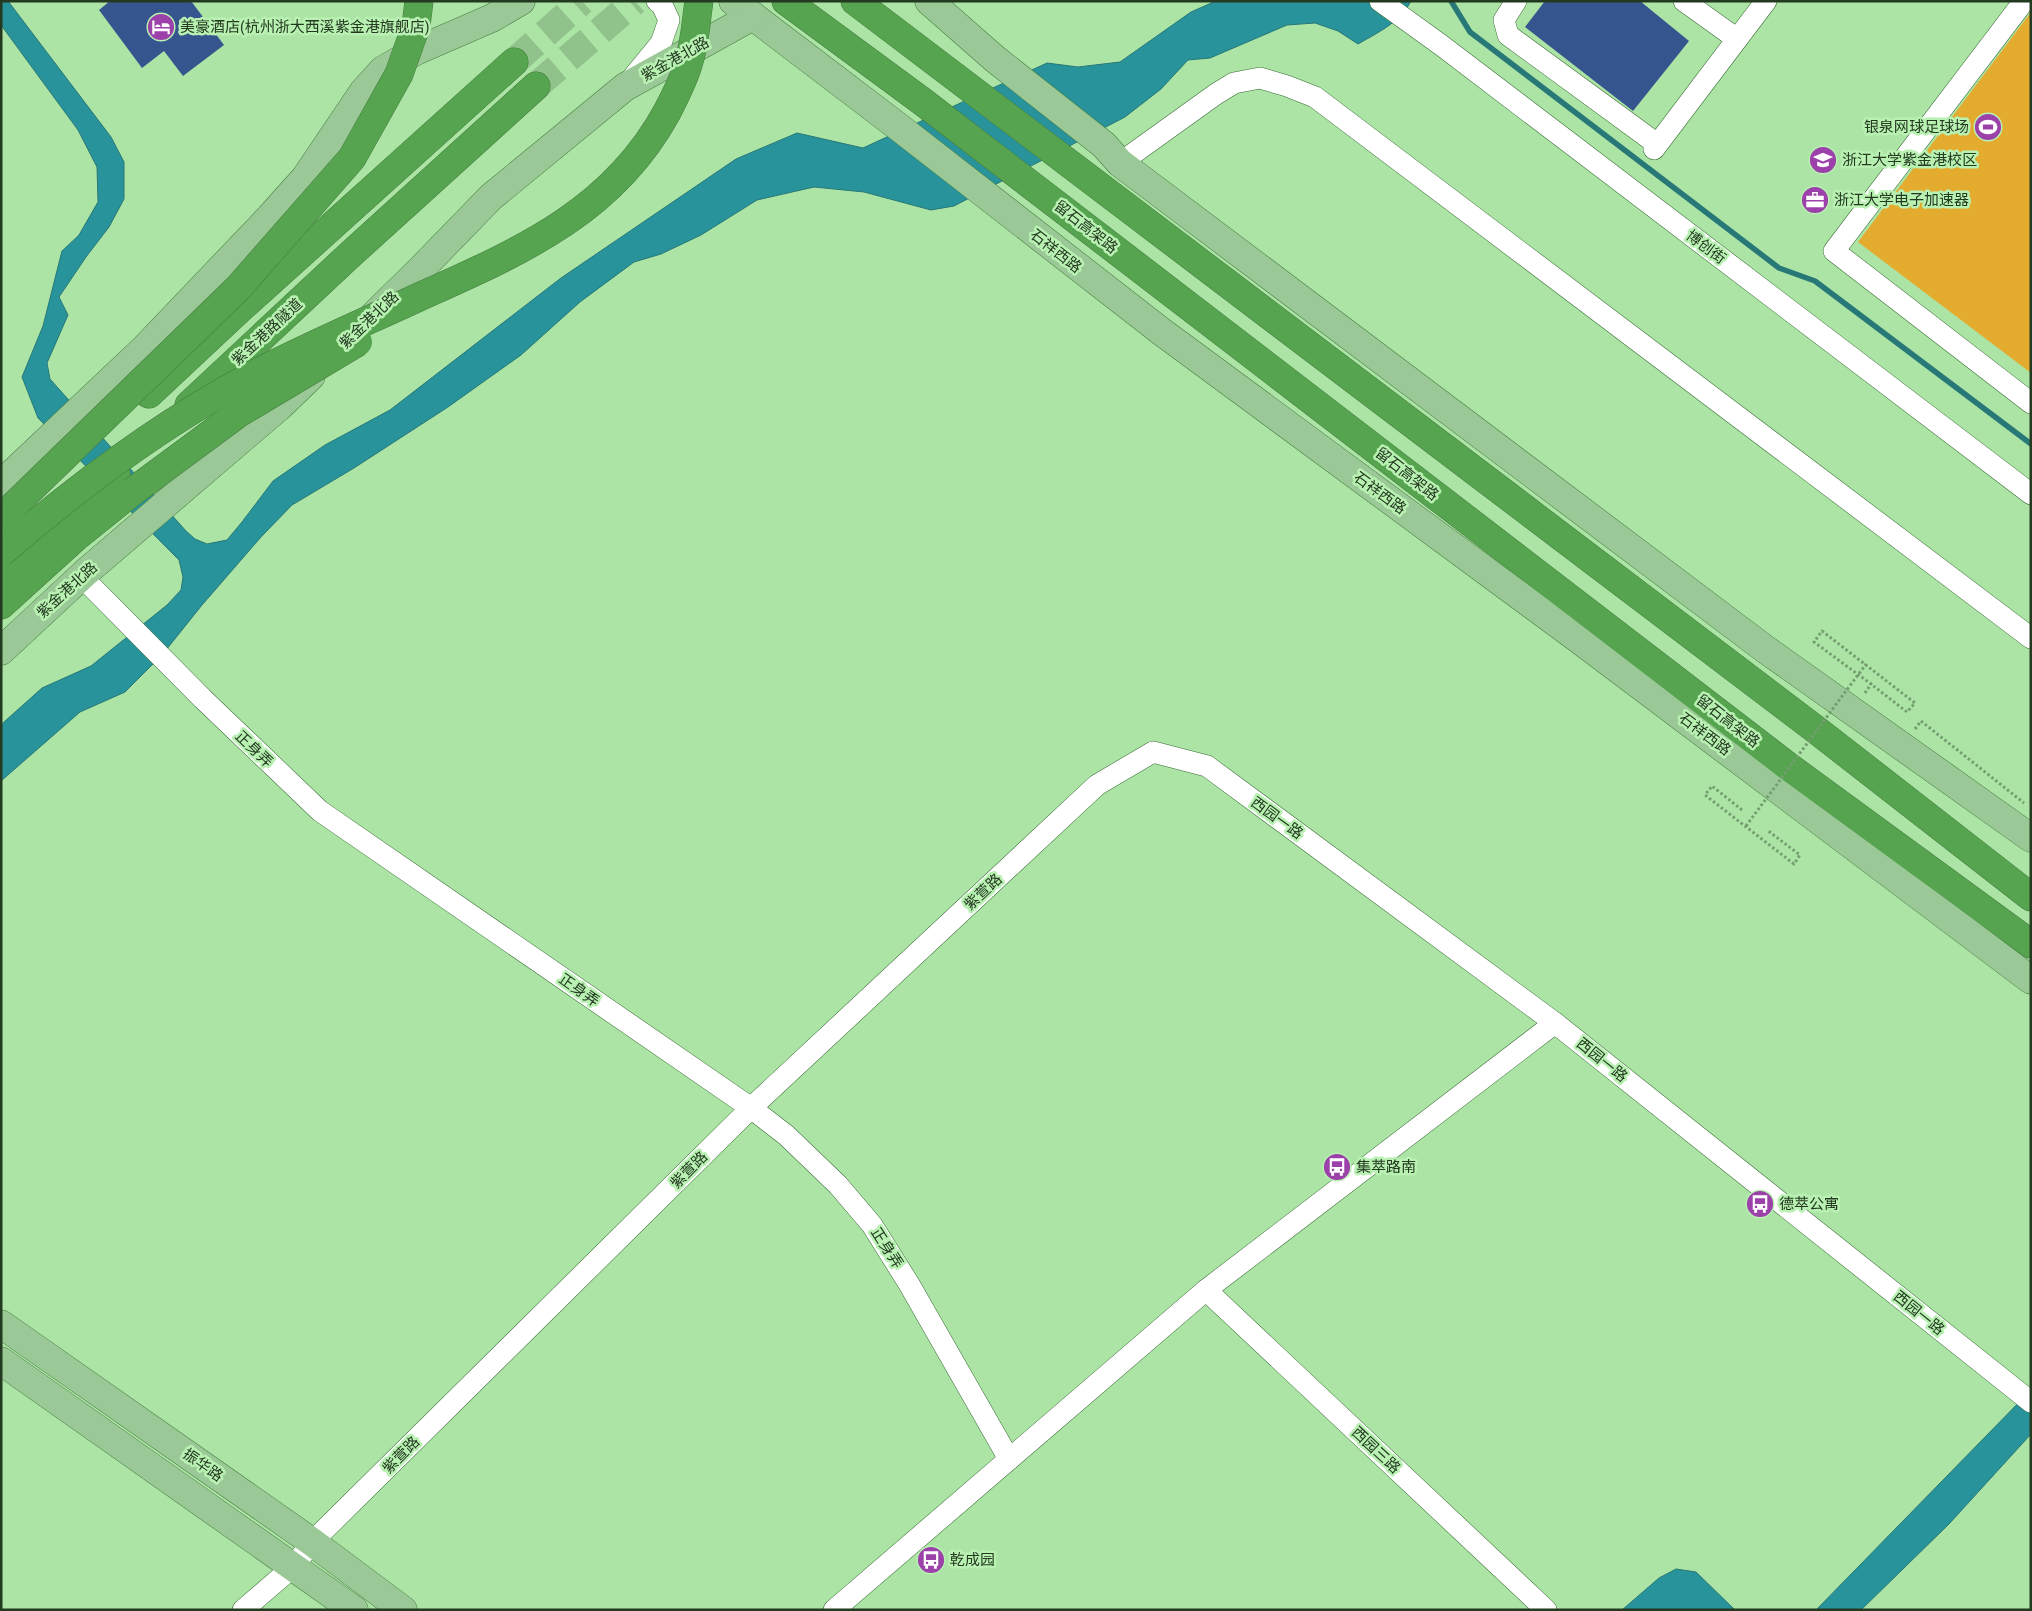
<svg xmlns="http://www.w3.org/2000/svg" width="2032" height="1611" font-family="'Roboto Condensed','Noto Sans SC',sans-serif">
	<rect width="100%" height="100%" fill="#ace4a6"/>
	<!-- green -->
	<path fill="#e4ac2f" d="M2031,12V373L1858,242Z"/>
	<!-- water -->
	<g fill="#29939b" stroke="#277876">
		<path d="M1,1H8L111,137L124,162V199L109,227L86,257L59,297L68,315L47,363L50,379L186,531L195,539L207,544L227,540L242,522L273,481L325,445L390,410L561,278L736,159L797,133L863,148L1047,63L1078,67L1120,62L1191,12L1216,1H1411C1401,22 1377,33 1358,44L1338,31L1315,23L1287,25L1210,58L1188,60L1161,89L1125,117L954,206L931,210L864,192L814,187L757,200L701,235L661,254L634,262L580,302L521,355L448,407L354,468L292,505L261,537L202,605L162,655L125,692L80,712L1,781V726L4,722L42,688L91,666L167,605L181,590L183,577L179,560L38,418L22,377L43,326L62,251L79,235L98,202L97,167L78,130L1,25Z"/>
		<path d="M2031,1390V1434L1949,1524L1861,1610H1816Z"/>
		<path d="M1676,1569L1696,1572L1735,1610H1622L1659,1578Z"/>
	</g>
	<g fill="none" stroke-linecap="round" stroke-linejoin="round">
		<!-- stream -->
		<path stroke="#277876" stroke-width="5.5" d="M1451,1L1470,32L1779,268L1815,281L2031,444"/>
	</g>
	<!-- building -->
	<g fill="#36558f">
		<path d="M110,1H191L224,45L183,76L164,51L142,68L99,10Z"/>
		<path d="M1545,1H1640L1689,41L1633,111L1525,27Z"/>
	</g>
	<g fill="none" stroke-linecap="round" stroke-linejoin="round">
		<!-- highway-tunnel -->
		<g stroke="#91c28b" stroke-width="28" stroke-dasharray="28 14" stroke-linecap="butt">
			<path d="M514,62L582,1"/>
			<path d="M536,86L635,1"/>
		</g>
		<defs>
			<g id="minor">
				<path d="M1380,1L1441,45L2031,494"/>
				<path d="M1516,1L1504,20L1508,35L1657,144"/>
				<path d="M1684,1L1737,39"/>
				<path d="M2024,1L1834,251L2031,403"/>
				<path d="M630,81L661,43L669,20L662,5L657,1"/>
				<path d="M1654,149L1766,1"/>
				<path d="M1120,163L1216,94L1234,83L1260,78L1287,86L1315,97L2031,638"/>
				<path d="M82,577L203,699L320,811L751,1108L786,1135L838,1185L872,1225L909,1284L1009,1459"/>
				<path d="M1206,1290L1546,1610"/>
				<path d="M243,1610L294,1566L312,1542L751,1108L1097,785L1153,752L1207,766L1555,1023L2031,1402"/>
				<path d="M834,1610L1206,1290L1555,1023"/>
			</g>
			<g id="major">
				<path d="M733,1L896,125L1162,332L1581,641L2031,980"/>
				<path d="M929,1L995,59L1104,145L1120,163L1765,649L2031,838"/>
				<path d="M372,317L422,268L491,197L625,87L753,16"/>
				<path d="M1,484L145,348L270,217L305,178L363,92L383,70L416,51L492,18L521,1"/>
				<path d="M1,651L86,572L280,406L311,376"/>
				<path d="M1,1324L312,1542L403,1610"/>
				<path d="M1,1361L354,1610"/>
			</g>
			<g id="highway">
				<path d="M786,1L923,102L1789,767L2031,944"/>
				<path d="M855,1L1819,732L2031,897"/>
				<path d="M149,394L242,307L514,62"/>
				<path d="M189,405L353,252L536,86"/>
				<path d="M1,581L116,474"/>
				<path d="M1,605L76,537L132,492"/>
			</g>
		</defs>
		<!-- minor casing -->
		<use href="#minor" stroke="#396c34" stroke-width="22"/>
		<!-- major casing -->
		<use href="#major" stroke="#447e3f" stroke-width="29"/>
		<!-- highway casing -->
		<use href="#highway" stroke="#447e3f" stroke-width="29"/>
		<!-- path -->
		<g stroke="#749e6f" stroke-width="3" stroke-dasharray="2.5 2.5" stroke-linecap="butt">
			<path d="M1865,693L1871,684L1814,642L1822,631L1915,703L1907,712L1871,684"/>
			<path d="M1915,729L1921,721L2024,803"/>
			<path d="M1742,810L1712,786L1705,795L1794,864L1800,855L1767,830"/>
		</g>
		<!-- minor -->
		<use href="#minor" stroke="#fff" stroke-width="21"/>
		<!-- major -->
		<use href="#major" stroke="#9ac896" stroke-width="28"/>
		<!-- highway -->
		<use href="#highway" stroke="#56a350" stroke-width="28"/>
		<defs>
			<g id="highway-bridge">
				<path d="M132,492L239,413L358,342"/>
				<path d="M1,518L238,288L352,158L399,74L416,26L419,1"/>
				<path d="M1,553C79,485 160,425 251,376C306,347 363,323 419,297C519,252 612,213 667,112C675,96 685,78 689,61C695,42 696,21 699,1"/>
			</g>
		</defs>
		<!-- highway-bridge casing -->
		<use href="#highway-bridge" stroke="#447e3f" stroke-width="29" stroke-linecap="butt"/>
		<!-- path-bridge -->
		<path stroke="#749e6f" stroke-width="3" stroke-dasharray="2.5 2.5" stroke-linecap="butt" d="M1746,826L1866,664"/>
		<!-- highway-bridge -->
		<use href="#highway-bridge" stroke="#56a350" stroke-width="28"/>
	</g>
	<!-- icons -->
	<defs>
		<symbol id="hotel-disc" viewBox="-11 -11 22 22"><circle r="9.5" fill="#9c40aa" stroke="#b8f1b2"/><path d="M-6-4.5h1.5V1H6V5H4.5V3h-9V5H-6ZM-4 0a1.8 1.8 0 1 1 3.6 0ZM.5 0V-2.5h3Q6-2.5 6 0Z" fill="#fff"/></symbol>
		<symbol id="stadium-disc" viewBox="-11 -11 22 22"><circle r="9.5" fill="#9c40aa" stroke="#b8f1b2"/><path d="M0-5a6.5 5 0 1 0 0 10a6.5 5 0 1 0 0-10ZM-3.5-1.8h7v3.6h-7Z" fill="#fff"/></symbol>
		<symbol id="university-disc" viewBox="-11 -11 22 22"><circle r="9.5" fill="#9c40aa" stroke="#b8f1b2"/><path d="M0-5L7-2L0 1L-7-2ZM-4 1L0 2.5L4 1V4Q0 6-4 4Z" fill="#fff"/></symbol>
		<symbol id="office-disc" viewBox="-11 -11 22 22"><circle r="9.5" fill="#9c40aa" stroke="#b8f1b2"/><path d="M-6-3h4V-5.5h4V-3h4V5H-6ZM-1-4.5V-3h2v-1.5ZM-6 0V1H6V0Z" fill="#fff"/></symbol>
		<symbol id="bus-disc" viewBox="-11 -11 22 22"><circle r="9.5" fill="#9c40aa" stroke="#b8f1b2"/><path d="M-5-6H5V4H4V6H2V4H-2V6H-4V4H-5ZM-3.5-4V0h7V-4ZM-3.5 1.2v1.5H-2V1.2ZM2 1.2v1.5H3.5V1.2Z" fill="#fff"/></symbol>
	</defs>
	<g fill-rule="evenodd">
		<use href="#hotel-disc" x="145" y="11" width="32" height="32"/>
		<use href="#stadium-disc" x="1972" y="111" width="32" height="32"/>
		<use href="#university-disc" x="1807" y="144" width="32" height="32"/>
		<use href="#office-disc" x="1799" y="184" width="32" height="32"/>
		<use href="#bus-disc" x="1321" y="1151" width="32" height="32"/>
		<use href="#bus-disc" x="1744" y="1188" width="32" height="32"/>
		<use href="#bus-disc" x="915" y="1544" width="32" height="32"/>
	</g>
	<g text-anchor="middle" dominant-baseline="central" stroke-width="5" stroke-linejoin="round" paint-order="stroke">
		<!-- poi labels -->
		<g font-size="15" fill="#233920" stroke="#b8f1b2" text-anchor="start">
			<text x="180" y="27">美豪酒店(杭州浙大西溪紫金港旗舰店)</text>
			<text x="1969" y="127" text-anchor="end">银泉网球足球场</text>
			<text x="1842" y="160">浙江大学紫金港校区</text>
			<text x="1834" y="200">浙江大学电子加速器</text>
			<text x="1356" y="1167">集萃路南</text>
			<text x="1779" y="1204">德萃公寓</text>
			<text x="950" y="1560">乾成园</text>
		</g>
		<!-- street labels -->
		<g font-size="15" fill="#233920" stroke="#b8f1b2">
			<text transform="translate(675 59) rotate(-29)">紫金港北路</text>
			<text transform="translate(1086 227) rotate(38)">留石高架路</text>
			<text transform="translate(1706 247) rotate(37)">博创街</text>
			<text transform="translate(1056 251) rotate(38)">石祥西路</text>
			<text transform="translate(369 320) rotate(-44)">紫金港北路</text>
			<text transform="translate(267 332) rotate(-43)">紫金港路隧道</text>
			<text transform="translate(1407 474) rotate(38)">留石高架路</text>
			<text transform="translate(1380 493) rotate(36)">石祥西路</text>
			<text transform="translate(67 590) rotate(-42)">紫金港北路</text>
			<text transform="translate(1728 721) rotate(38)">留石高架路</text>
			<text transform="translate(1705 734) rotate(37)">石祥西路</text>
			<text transform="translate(254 749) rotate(44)">正身弄</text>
			<text transform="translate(1277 818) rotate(36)">西园一路</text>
			<text transform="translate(983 892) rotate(-43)">紫萱路</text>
			<text transform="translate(579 990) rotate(35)">正身弄</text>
			<text transform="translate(1602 1060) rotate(39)">西园一路</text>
			<text transform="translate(689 1170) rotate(-45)">紫萱路</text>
			<text transform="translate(887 1248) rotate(57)">正身弄</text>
			<text transform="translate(1919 1313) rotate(39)">西园一路</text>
			<text transform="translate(1376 1450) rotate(43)">西园三路</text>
			<text transform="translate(401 1455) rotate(-45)">紫萱路</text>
			<text transform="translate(203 1465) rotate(35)">振华路</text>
		</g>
	</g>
	<!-- border -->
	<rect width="2032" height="1611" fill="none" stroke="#233920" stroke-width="5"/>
</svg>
